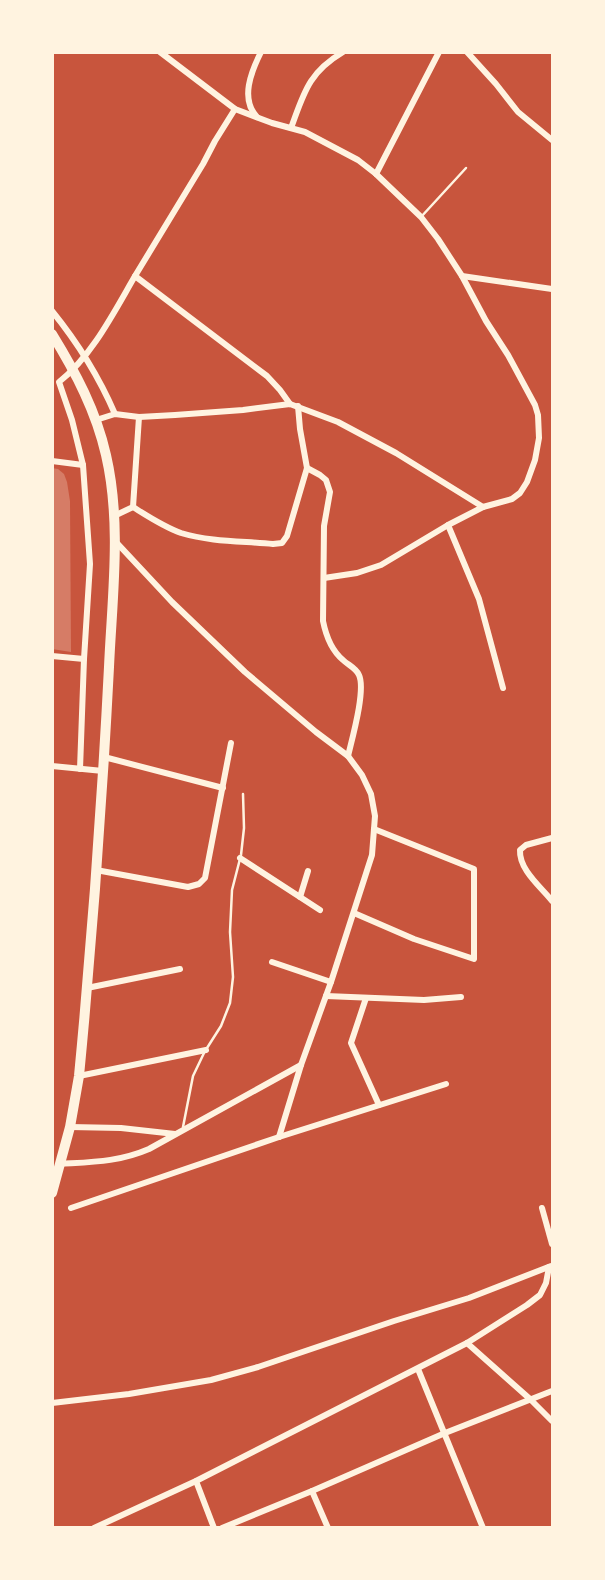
<svg xmlns="http://www.w3.org/2000/svg" width="605" height="1580" font-family="'Asap Condensed',sans-serif">
	<rect width="100%" height="100%" fill="#c8553d"/>
	<!-- building -->
	<path fill="#d67c66" d="M52,468L58,469L64,474L67,482L70,501L71,652L52,649Z"/>
	<g fill="none" stroke-linecap="round" stroke-linejoin="round">
		<!-- service -->
		<g stroke="#fff3e0" stroke-width="2.5">
			<path d="M421,217L466,168"/>
			<path d="M207,1048L221,1026L230,1003L233,977L230,932L232,890L241,855L244,828L243,794"/>
			<path d="M183,1127L193,1076L204,1053"/>
		</g>
		<!-- minor -->
		<g stroke="#fff3e0" stroke-width="6">
			<path d="M467,52L496,84L518,112L552,140"/>
			<path d="M257,117C240,99 251,72 261,52"/>
			<path d="M291,128C304,93 308,73 343,52"/>
			<path d="M376,174L439,52"/>
			<path d="M135,276L203,164L215,141L235,109"/>
			<path d="M462,276L552,289"/>
			<path d="M52,311C78,343 99,377 115,414"/>
			<path d="M96,420L115,414L139,417L175,415L243,410L290,404L338,422L396,453L483,507L512,499L520,493L527,482L535,460L539,438L538,415L535,405L508,355L486,321L462,276L438,239L421,217L376,174L358,160L305,132L272,123L235,109L160,52"/>
			<path d="M52,461L83,465"/>
			<path d="M307,468L320,475L326,480L330,492L324,526L323,621C326,636 331,650 343,660C348,665 356,668 359,675C366,690 352,739 348,756"/>
			<path d="M133,507C149,517 164,527 181,533C211,542 243,541 273,544L282,543L287,536L307,468L300,429L298,406"/>
			<path d="M114,516L133,507L139,417"/>
			<path d="M448,525L479,599L503,688"/>
			<path d="M116,542L172,602L245,672L316,732L348,756L362,775L371,794L375,816L372,855L331,982L301,1065L279,1137"/>
			<path d="M324,578L357,573L381,565L448,525L483,507"/>
			<path d="M52,656L84,659"/>
			<path d="M104,757L223,788"/>
			<path d="M52,766L103,771"/>
			<path d="M80,769L84,659L90,564L83,465L72,420L59,382C92,356 114,312 135,276L267,376L280,390L290,404"/>
			<path d="M552,838L526,845L520,850C519,870 541,887 552,901"/>
			<path d="M240,858L320,910"/>
			<path d="M96,870L188,887L199,884L205,878L231,743"/>
			<path d="M300,897L308,871"/>
			<path d="M354,913L414,939L474,959V869L374,829"/>
			<path d="M272,962L331,982"/>
			<path d="M87,988L180,969"/>
			<path d="M326,996L424,1000L461,997"/>
			<path d="M366,998L351,1043L379,1105"/>
			<path d="M79,1076L206,1050"/>
			<path d="M70,1127L121,1128L175,1134"/>
			<path d="M60,1164C92,1162 119,1162 149,1149L301,1065"/>
			<path d="M71,1208L279,1137L446,1084"/>
			<path d="M542,1208L552,1244"/>
			<path d="M467,1343L530,1399L552,1421"/>
			<path d="M418,1369L483,1528"/>
			<path d="M52,1403L129,1394L211,1380L258,1367L394,1321L469,1298L551,1266"/>
			<path d="M196,1481L214,1528"/>
			<path d="M312,1491L328,1528"/>
			<path d="M94,1528L196,1481L467,1343L527,1305L540,1295L546,1283L549,1267"/>
			<path d="M222,1528L312,1491L445,1433L552,1391"/>
		</g>
		<!-- primary -->
		<path stroke="#fff3e0" stroke-width="10" d="M52,334C76,373 96,411 106,455C122,524 112,598 109,667C102,804 92,940 79,1076L70,1127L52,1193"/>
	</g>
	<!-- border -->
	<rect width="605" height="1580" fill="none" stroke="#fff3e0" stroke-width="108"/>
</svg>
